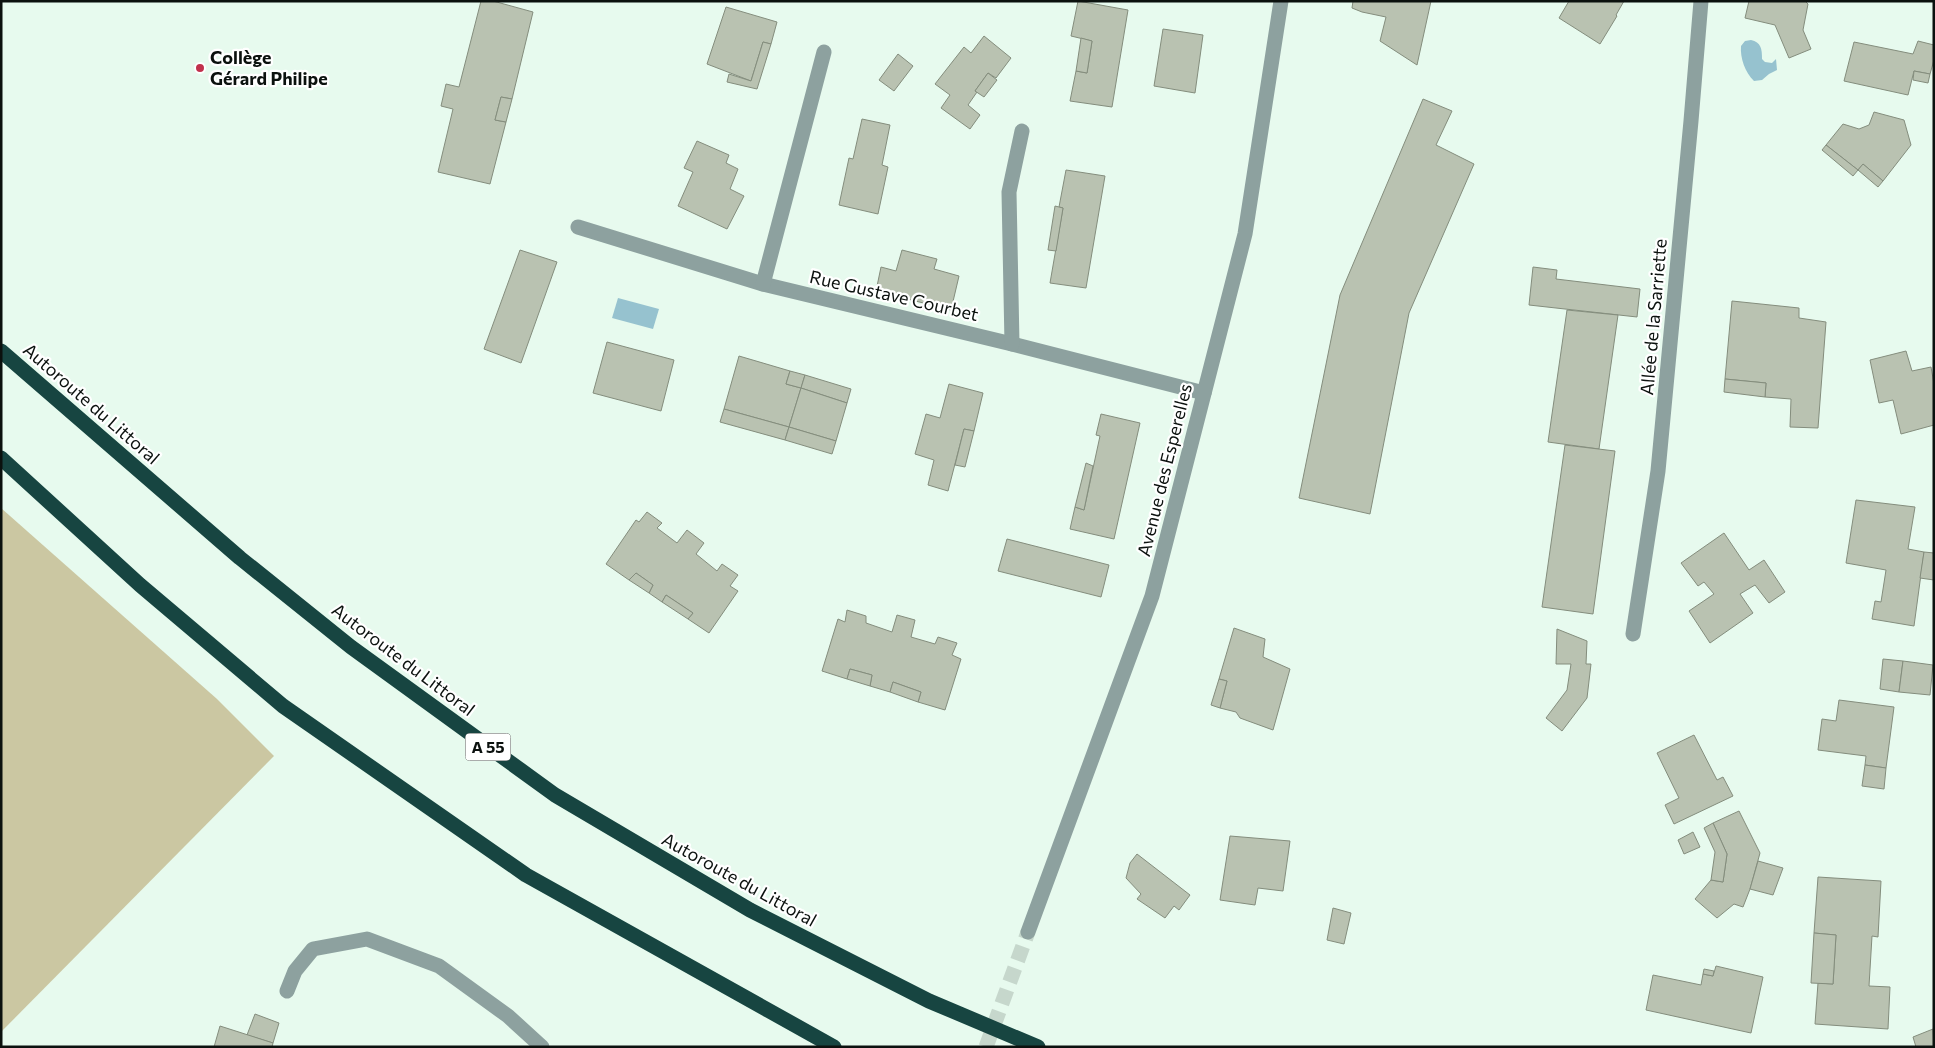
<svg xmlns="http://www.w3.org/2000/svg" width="1935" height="1048" viewBox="0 0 1935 1048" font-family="Commissioner,sans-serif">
<rect width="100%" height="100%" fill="#e7faee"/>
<!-- forest -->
<polygon fill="#cbc7a2" points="1,508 217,699 274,756 1,1032"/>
<!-- water -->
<g fill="#96c2cf">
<path d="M1751,40c10,2 11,9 11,19l3,3 7,1 4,-4 1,11 -8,4 -7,6 -8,1c-9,-9 -14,-23 -13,-35l4,-5z"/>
<polygon points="618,298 659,309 653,329 612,318"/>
</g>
<!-- building -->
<g fill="#b9c2b1" stroke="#848d7d">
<polygon points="481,1 493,1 533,12 512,99 501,97 495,120 506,122 490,184 438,172 453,109 441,106 446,84 459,87"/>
<polygon points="1078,1 1128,10 1112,107 1070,101 1076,71 1087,73 1092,41 1071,36"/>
<polygon points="1353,1 1431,1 1417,65 1380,41 1386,17 1362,12 1352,8"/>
<polygon points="1569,1 1624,1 1616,15 1617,16 1600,44 1559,18"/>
<polygon points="1749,1 1805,1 1808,4 1803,30 1811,49 1789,58 1775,25 1745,18"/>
<polygon points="726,7 777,22 771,44 763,42 751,81 707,64"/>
<polygon points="1163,29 1203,35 1195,93 1154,86"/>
<polygon points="984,36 1011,58 996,78 988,73 975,91 977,92 968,105 980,115 970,129 941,108 950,95 935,84 964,47 971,53"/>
<polygon points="1081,38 1092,41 1087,73 1076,71"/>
<polygon points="1918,41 1934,45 1934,60 1930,74 1914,71 1908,95 1844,81 1854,42 1913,54"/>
<polygon points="763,42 771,44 757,89 727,82 729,74 751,81"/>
<polygon points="898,54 913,66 894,91 879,80"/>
<polygon points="1914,71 1930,74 1928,83 1913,80"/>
<polygon points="988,73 997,80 984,97 975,91"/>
<polygon points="501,97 512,99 506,122 495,120"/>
<polygon points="1423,99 1452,111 1436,145 1474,164 1409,313 1370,514 1299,498 1340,295"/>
<polygon points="1874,112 1904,120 1911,145 1883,181 1863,164 1858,170 1826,145 1843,124 1859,129 1869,125"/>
<polygon points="862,119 890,125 882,165 888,167 878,214 839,205 849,158 853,159"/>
<polygon points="697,141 729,155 726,163 738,169 730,189 744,196 727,229 678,206 693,172 684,168"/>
<polygon points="1826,145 1858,170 1853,176 1822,150"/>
<polygon points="1863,164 1883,181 1878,187 1858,170"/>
<polygon points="1066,170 1105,176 1086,288 1050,283 1063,208 1059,207"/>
<polygon points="1055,206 1063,208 1056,251 1048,250"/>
<polygon points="520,250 557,262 521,363 484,349"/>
<polygon points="902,250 937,259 934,269 959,276 951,310 876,291 881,267 896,271"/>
<polygon points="1533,267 1557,270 1556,279 1640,289 1637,317 1529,305"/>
<polygon points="1732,301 1799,308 1799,318 1826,322 1818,428 1790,427 1791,399 1765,397 1766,383 1725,379"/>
<polygon points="1567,310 1618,315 1599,449 1548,442"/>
<polygon points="607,342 674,360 661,411 593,393"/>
<polygon points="1906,351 1912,371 1931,367 1934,384 1934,425 1901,434 1893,400 1879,403 1870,360"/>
<polygon points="739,356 790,371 786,384 801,388 789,427 724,409"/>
<polygon points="790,371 805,375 801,388 786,384"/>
<polygon points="805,375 851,389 847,403 801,388"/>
<polygon points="1725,379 1766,383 1765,397 1724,392"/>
<polygon points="949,384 983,393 974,431 964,429 948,491 928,485 934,460 915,454 926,414 940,418"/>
<polygon points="801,388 847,403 836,441 789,427"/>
<polygon points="724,409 789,427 785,440 720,422"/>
<polygon points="1101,414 1140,423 1114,539 1070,529 1075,507 1084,510 1100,436 1096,435"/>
<polygon points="789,427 836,441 832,454 785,440"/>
<polygon points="964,429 974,431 965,467 955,465"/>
<polygon points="1565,445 1615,451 1593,614 1542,607"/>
<polygon points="1086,463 1093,466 1084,510 1075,507"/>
<polygon points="1856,500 1915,507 1908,549 1924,552 1914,626 1872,619 1875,601 1881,602 1886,570 1846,563"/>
<polygon points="647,512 662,523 657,528 677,543 687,530 704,543 696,554 717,571 722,564 738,575 730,586 738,591 709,633 688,619 693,613 666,595 662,602 649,593 653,585 636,573 629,580 606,564 636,520 639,522"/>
<polygon points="1724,533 1749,570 1764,560 1785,592 1769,603 1755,585 1740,594 1753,613 1710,643 1689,611 1714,594 1704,582 1698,586 1681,563"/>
<polygon points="1007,539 1109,565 1101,597 998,571"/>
<polygon points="1924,552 1934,553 1934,580 1920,578"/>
<polygon points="636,573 653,585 649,593 629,580"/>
<polygon points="666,595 693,613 688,619 662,602"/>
<polygon points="847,610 866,616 866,623 892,632 897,615 915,620 911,637 935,644 938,637 957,643 952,655 961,659 945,710 918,702 921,692 893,682 890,692 870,686 872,675 850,669 847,679 822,671 838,619 845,622"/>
<polygon points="1234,628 1265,639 1263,657 1290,669 1273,730 1240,718 1236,712 1220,708 1227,681 1219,679"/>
<polygon points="1557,629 1587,641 1586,664 1591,664 1587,698 1562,731 1546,718 1567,690 1571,664 1556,664"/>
<polygon points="1883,659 1903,661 1899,692 1880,689"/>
<polygon points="1903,661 1933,665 1930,695 1899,692"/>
<polygon points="850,669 872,675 870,686 847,679"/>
<polygon points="1219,679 1227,681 1220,708 1211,705"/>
<polygon points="893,682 921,692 918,702 890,692"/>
<polygon points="1839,700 1894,707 1886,768 1865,765 1866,756 1818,750 1822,719 1836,721"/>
<polygon points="1694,735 1717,780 1723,777 1733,796 1674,824 1665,805 1679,798 1657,753"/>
<polygon points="1865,765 1886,768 1884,789 1862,786"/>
<polygon points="1739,811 1760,853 1750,889 1743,907 1734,904 1717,918 1695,899 1711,880 1723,882 1727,854 1713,823"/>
<polygon points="1713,823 1727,854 1723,882 1711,880 1715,852 1704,828"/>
<polygon points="1693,832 1700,847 1684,854 1678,840"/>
<polygon points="1230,836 1290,841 1283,891 1258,888 1255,905 1220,900"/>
<polygon points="1137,854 1190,895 1179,910 1174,906 1165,918 1137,899 1141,894 1126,878 1130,863"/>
<polygon points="1758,861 1783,868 1773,895 1750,889"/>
<polygon points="1818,877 1881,881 1878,937 1872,936 1869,986 1890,987 1888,1029 1815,1024 1818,983 1833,984 1836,935 1814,933"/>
<polygon points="1333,908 1351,913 1344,944 1327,940"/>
<polygon points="1814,933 1836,935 1833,984 1811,983"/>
<polygon points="1716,966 1763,977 1751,1033 1646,1010 1653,975 1701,985 1703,974 1713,976"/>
<polygon points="1704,969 1714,971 1713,976 1703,974"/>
<polygon points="255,1014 279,1023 273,1043 247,1035"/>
<polygon points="220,1026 273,1043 272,1047 214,1047"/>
<polygon points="1933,1029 1934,1047 1916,1047 1913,1037"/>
</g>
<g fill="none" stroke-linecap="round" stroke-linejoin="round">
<!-- minor-tunnel -->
<polyline stroke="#c6d7cc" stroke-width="15" stroke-dasharray="15 8" stroke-linecap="butt" points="986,1047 1028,932"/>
<!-- minor -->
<g stroke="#8da19f" stroke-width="15">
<polyline points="578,227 763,284 1012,344 1204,393"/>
<polyline points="763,284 824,52"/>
<polyline points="1012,344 1009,192 1022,131"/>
<polyline points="1633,634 1658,471 1691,121 1701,1"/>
<polyline points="1028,932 1152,596 1245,234 1281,1"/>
<polyline points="287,991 295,971 313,949 367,939 439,966 508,1016 542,1047"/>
</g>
<!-- highway -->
<g stroke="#174541" stroke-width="15">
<polyline points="1,351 240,558 351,647 555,795 750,910 929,1001 1038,1047"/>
<polyline points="1,458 140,585 283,706 526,875 834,1047"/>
</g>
</g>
<!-- markers -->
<circle fill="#c1314c" stroke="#fff" stroke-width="2" cx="200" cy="68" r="5"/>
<g text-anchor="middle" stroke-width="4.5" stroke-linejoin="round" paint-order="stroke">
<!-- shield labels -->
<rect fill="#fff" stroke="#545856" stroke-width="1" x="465.5" y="733.5" width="45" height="27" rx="4"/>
<g font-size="16" font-weight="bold" fill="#0b110e">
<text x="488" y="753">A 55</text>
</g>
<!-- poi labels -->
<g font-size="18" font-weight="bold" fill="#0b110e" stroke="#fff" text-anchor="start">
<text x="210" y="64">Collège<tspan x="210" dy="21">Gérard Philipe</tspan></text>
</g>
<!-- street labels -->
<g font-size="18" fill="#0b110e" stroke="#fff">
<text transform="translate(894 296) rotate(13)" y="6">Rue Gustave Courbet</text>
<text transform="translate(1654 317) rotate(-85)" y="6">Allée de la Sarriette</text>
<text transform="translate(91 404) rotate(41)" y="6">Autoroute du Littoral</text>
<text transform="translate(1165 470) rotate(-76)" y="6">Avenue des Esperelles</text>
<text transform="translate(403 660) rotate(37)" y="6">Autoroute du Littoral</text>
<text transform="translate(739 880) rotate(29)" y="6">Autoroute du Littoral</text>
</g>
</g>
<!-- border -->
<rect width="1935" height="1048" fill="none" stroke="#0b110e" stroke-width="5"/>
</svg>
